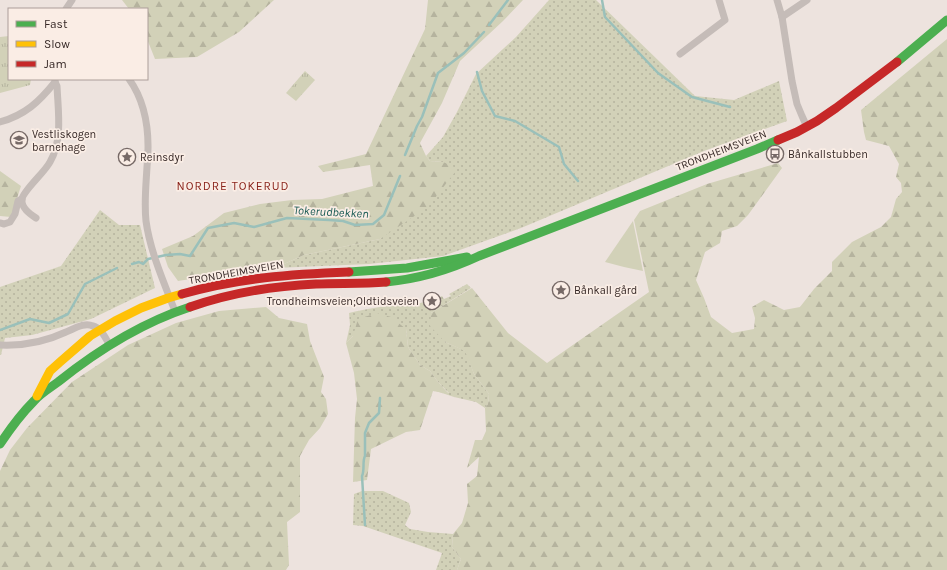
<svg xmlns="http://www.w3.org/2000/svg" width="947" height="570" viewBox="0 0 947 570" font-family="Karla,sans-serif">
<defs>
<pattern id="grass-dots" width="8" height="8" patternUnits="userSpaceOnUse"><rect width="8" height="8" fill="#d2d1b8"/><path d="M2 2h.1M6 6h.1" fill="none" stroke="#b5b39e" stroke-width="1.8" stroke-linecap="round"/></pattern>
<pattern id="forest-firs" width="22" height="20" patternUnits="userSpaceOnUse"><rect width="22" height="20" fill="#d2d1b8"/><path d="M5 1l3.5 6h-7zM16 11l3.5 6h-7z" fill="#b5b39e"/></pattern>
<pattern id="park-tufts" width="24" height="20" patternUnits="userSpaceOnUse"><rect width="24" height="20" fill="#d2d1b8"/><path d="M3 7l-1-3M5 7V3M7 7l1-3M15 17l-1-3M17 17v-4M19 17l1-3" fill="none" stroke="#b5b39e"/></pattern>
</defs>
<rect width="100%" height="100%" fill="#ede3de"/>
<!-- grass -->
<g fill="url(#grass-dots)">
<polygon points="549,0 596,0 695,96 734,100 779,81 787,121 704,151 521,228 443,256 369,264 275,268 304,255 380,239 443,162 430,161 426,156 443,137 457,112 476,74 516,37"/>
<polygon points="100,210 119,225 140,225 155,288 91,319 32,335 5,338 1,355 0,355 0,287 61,266"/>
<path d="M467,284l4,4 -40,25 14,29 21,9 8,23 15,20 -1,10 -3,4 -9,-6 -22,-5 -21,-7 16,3 -11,-11 -8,-11 -10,-6 -12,-18 -2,-18 -53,7 -7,7 4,-18 -1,-12c8,-2 17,-4 25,-5 23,-4 47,-1 68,-12l2,3 7,-3 -2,-2z"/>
<polygon points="362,491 383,491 409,503 411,512 405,525 410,529 428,532 453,534 452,547 461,559 457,570 436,570 442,553 363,526 353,525 354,494"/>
</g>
<!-- forest -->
<g fill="url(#forest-firs)">
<polygon points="122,0 274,0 239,32 197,57 155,59 147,39 147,9 129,9"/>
<polygon points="428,0 523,0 503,21 460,61 442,103 420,143 426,156 430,161 443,162 453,166 455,172 428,207 380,239 304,255 275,268 232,270 197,278 178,281 168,267 162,249 193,236 224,213 260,204 292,200 322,199 373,186 370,165 323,172 318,166 366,154 425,29"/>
<polygon points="947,39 947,570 457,570 461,559 452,547 453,534 462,523 468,503 467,484 477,476 479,457 467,468 475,440 482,440 486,431 485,408 488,404 489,394 474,374 465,351 445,342 430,326 431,313 472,288 508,333 547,363 649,292 634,220 640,211 707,184 778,163 782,168 748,215 737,226 722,231 720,243 705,252 696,280 704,298 711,317 732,333 754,329 755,318 752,307 764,300 784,310 800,307 814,289 832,271 832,262 852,242 881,227 891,217 896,199 902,192 901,183 896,177 899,164 889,146 866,140 864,132 861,110"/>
<polygon points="0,171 21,186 11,217 0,216"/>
<polygon points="266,307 279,318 307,324 310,341 324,377 321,392 326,399 328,414 320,428 309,440 300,456 300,512 287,522 289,565 286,570 0,570 0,471 10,450 27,428 72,382 128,345 176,323 219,311"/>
<polygon points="377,313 391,317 406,329 408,347 420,365 430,371 438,382 449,394 433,391 420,430 406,432 371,449 367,480 353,482 355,418 357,399 354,373 346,343 353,336 358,319"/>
</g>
<!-- park -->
<g fill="url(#park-tufts)">
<polygon points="9,36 9,79 31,79 30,85 0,93 0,37"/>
<polygon points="305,71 315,80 296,101 286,93"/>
</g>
<!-- garden -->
<polygon fill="#d2d1b8" points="633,221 643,271 624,267 605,262"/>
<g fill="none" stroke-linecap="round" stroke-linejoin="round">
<!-- stream -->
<g stroke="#9ac0ba" stroke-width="2.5">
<polyline points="602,0 605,17 658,73 692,97 730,107"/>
<polyline points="489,25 508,0"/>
<polyline points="477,72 482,91 495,116 515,121 559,147 564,164 578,181"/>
<polyline points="405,155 417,126 422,117 438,73 464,53 484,32"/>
<polyline points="132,264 139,262 143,264 148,259 166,255 180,254 190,256 208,228 234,223 254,227 287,218 329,220 343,221 355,225 373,224 384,215 400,176"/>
<polyline points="0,330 30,319 49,323 68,314 85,284 117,268"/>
<path d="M365,525l-3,-49c3,-7 0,-14 3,-20v-23l4,-10 10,-10 1,-15"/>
</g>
<!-- street -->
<g stroke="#c5bcb8" stroke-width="7">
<polyline points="777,0 782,17 792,81 797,104 802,116 807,127"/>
<polyline points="66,9 72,0"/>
<polyline points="782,17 807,0"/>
<polyline points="680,54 725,20 719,0"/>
<path d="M129,79c18,25 21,58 18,88 -1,18 -3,36 -1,54 4,30 18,62 29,90"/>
<path d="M0,122c25,-7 39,-20 55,-40"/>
<path d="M36,218c-6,-4 -15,-10 -14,-19 1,-8 23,-27 28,-37 13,-22 8,-52 7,-76l-2,-4v-3"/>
<polyline points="0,223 4,224 10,222 15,214 18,201 22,199"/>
<path d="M0,345c23,1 45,-3 66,-13 8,-3 18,-10 27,-6 8,2 12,11 16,18"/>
</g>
<!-- fast -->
<g stroke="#4caf50" stroke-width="9">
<polyline points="897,62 947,20"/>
<polyline points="349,272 407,268 467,257"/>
<path d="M386,282c33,-3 63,-12 93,-26l278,-107 21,-9"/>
<path d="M0,444c10,-15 21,-30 34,-43 7,-8 16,-13 24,-19 40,-32 83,-59 132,-75"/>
</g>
<!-- slow -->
<polyline stroke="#ffc107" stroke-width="9" points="37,396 50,371 60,362 90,336 115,321 141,308 168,298 182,294"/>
<!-- jam -->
<g stroke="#c62828" stroke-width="9">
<polyline points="778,140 797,132 817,121 836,108 897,62"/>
<path d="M182,294c55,-16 110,-20 167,-22"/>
<path d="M190,307c40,-14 83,-21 126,-23 23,-1 47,0 70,-2"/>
</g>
</g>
<!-- icons -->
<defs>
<symbol id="school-ring" viewBox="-11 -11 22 22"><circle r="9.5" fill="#faede5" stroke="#766966" stroke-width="1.5"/><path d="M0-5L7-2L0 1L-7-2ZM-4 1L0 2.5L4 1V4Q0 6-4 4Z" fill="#766966"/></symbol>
<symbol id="bus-ring" viewBox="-11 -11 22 22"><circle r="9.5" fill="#faede5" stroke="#766966" stroke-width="1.5"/><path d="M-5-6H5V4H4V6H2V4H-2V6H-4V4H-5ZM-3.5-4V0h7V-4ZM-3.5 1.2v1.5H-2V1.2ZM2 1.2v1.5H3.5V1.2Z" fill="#766966"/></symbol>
<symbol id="sight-ring" viewBox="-11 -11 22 22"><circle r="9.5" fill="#faede5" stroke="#766966" stroke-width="1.5"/><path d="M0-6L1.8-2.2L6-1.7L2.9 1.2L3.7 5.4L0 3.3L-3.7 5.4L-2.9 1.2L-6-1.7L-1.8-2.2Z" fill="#766966"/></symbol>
</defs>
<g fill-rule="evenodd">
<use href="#school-ring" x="9" y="130" width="20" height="20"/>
<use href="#bus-ring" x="765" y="144" width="20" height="20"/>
<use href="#sight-ring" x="117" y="147" width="20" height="20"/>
<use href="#sight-ring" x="551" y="280" width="20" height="20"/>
<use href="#sight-ring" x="422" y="291" width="20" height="20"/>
</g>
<g text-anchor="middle" stroke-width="3.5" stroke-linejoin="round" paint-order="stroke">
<!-- poi labels -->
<g font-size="11" fill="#362826" stroke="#faede5" text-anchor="start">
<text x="32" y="138">Vestliskogen<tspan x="32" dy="13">barnehage</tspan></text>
<text x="788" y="158">Bånkallstubben</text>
<text x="140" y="161">Reinsdyr</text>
<text x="574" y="294">Bånkall gård</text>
<text x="419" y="305" text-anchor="end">Trondheimsveien;Oldtidsveien</text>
</g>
<!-- street labels -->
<g font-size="11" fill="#362826" stroke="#faede5">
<text transform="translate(721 150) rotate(-21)" y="4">TRONDHEIMSVEIEN</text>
<text transform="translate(236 272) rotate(-10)" y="4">TRONDHEIMSVEIEN</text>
</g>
<!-- neighbourhood labels -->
<g font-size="12" letter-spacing="1" fill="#8a231a" stroke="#faede5">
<text x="233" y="190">NORDRE TOKERUD</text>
</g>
<!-- water labels -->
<g font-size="12" font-style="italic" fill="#195a54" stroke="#faede5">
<text transform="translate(331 212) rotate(3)" y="4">Tokerudbekken</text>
</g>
</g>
<!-- legend -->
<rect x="8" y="8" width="140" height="72" fill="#faede5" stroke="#ac9e99"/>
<rect x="16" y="21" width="20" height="6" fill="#4caf50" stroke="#ac9e99"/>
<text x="44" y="28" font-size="12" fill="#362826">Fast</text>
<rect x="16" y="41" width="20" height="6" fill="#ffc107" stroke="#ac9e99"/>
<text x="44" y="48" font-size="12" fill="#362826">Slow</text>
<rect x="16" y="61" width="20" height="6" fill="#c62828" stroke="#ac9e99"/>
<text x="44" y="68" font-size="12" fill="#362826">Jam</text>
</svg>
